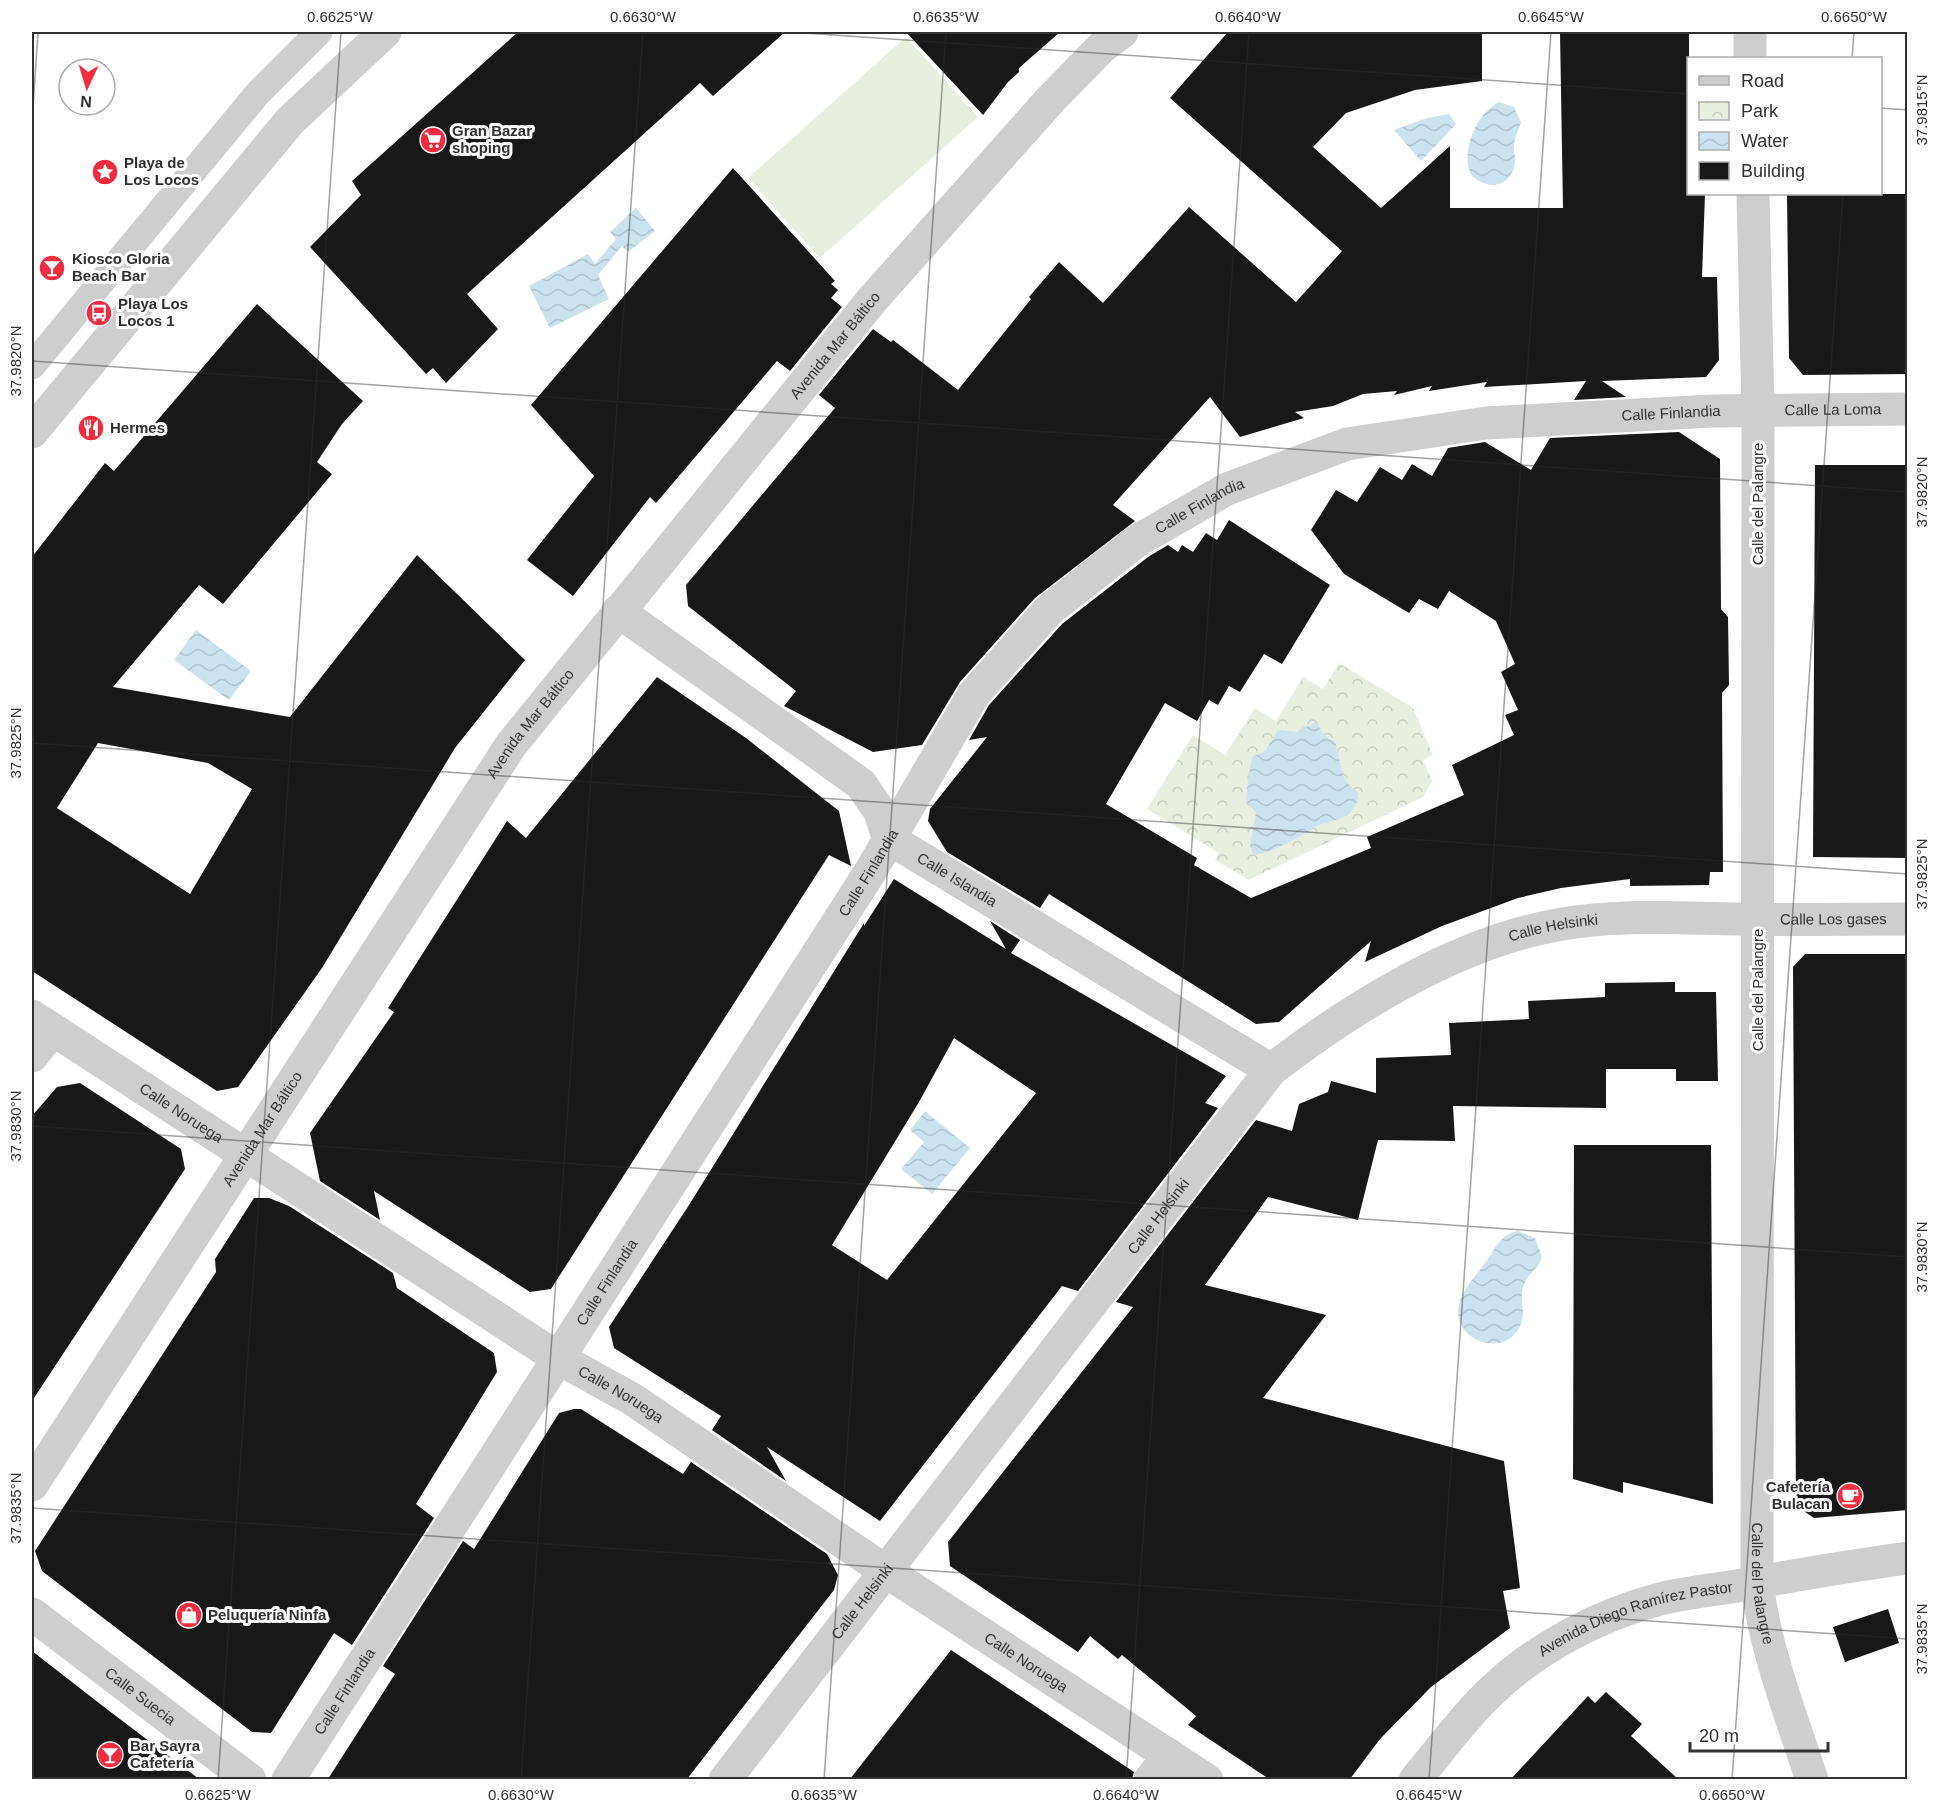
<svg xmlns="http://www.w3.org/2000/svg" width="1939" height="1811" viewBox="0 0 1939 1811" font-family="Arial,sans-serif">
<defs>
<pattern id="park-crowns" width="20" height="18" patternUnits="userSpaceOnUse" patternTransform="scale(1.5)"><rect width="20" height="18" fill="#e8efdf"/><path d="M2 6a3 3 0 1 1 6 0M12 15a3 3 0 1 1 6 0" fill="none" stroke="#c7cdc0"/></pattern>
<pattern id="water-waves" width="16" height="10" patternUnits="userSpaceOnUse" patternTransform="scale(1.5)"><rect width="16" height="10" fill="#cbe2ef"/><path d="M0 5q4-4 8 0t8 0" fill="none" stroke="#afc2cd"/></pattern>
</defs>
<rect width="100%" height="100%" fill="#fff"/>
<!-- green -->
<polygon fill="#e8efdf" points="906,37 978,117 820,258 748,178"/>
<!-- park -->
<polygon fill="url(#park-crowns)" points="1339,663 1413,708 1433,755 1423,760 1432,781 1423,797 1249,880 1215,860 1219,853 1147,809 1193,735 1225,755 1255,708 1276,721 1303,677 1323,689"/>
<!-- water -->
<g fill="url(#water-waves)">
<path d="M1499,102l15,5 7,15c-2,7 -6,15 -7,22 -1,7 2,13 1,19 -4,24 -27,28 -43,13 -13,-22 4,-63 27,-74z"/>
<polygon points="1449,114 1456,124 1421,161 1394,130 1427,118"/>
<polygon points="636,208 655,231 628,252 622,246 598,275 609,299 550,328 529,286 588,254 595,264 616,239 610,232"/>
<polygon points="196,630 251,671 229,700 174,660"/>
<path d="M1315,721l11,16 9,5c7,20 2,37 23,50 1,9 -4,19 -11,23 -8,5 -25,8 -30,11 -18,11 -42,26 -63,29l-4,-9 6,-34 -10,-10c1,-16 3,-29 6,-45l13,-6 13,-21 19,2 6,-5 8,-1z"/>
<polygon points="925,1111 970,1148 932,1194 901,1169 924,1142 910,1130"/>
<path d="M1518,1231l17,7 7,19c-3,12 -16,18 -19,30 -4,13 3,24 -2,37 -14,36 -70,18 -62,-19 3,-15 18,-31 27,-43 9,-14 15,-28 32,-31z"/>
</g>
<!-- building -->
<g fill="#181818" fill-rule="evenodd">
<polygon points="518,32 785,32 713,96 700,83 467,294 498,329 446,383 433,368 426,374 310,247 361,195 352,181"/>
<polygon points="906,32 1060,32 1019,68 1019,72 1008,82 983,115"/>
<polygon points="1228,32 1482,32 1482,81 1415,90 1346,113 1313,147 1381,208 1450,146 1450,208 1563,208 1560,32 1689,32 1689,194 1705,194 1702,277 1717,277 1719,360 1706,377 1602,381 1626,397 1574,400 1586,381 1484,387 1487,382 1429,391 1432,386 1394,395 1397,391 1363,394 1333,406 1295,412 1304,418 1240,437 1210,397 1113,505 1135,521 1035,598 960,682 922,745 873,752 786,707 784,706 796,691 688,606 686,585 835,408 819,395 873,329 891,342 893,340 958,390 1031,299 1029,297 1059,262 1103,303 1189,207 1296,302 1342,251 1170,98"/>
<polygon points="733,168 835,281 831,284 838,290 831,298 842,307 790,371 777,361 656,503 650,497 573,596 527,560 594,476 531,405"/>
<polygon points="1787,194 1908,194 1908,374 1803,375 1789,358"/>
<path d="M257,304l106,97 -21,23 -25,38 15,12 -109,130 -24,-19 -86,102 177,30 127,-162 108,105 -70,88 -133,220 -84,119 -21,4 -185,-120v-414l73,-94 9,8zM98,743l110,20 44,26 -62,105 -133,-86z"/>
<polygon points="1679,432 1720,459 1721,609 1728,617 1729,685 1722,693 1723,872 1710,872 1709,885 1630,886 1630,879 1561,888 1518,898 1442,926 1365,962 1371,941 1279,1022 1256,1024 1049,894 1040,908 947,852 928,821 930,809 987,737 969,740 989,705 1062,624 1148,557 1168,545 1178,552 1182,545 1193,552 1206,533 1217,540 1229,520 1330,585 1282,664 1264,654 1240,692 1229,686 1218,705 1209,700 1197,721 1165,703 1106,804 1197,858 1194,865 1251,898 1371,848 1367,837 1464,795 1452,765 1514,735 1505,715 1518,710 1501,672 1515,664 1496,621 1449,591 1438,609 1419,599 1409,613 1344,574 1311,530 1336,490 1357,502 1380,467 1402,480 1412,464 1432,476 1448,448 1485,442 1531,470 1550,438"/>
<polygon points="1815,465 1908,465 1908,858 1813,857"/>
<polygon points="657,677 746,738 839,811 851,866 829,855 551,1289 530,1292 374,1191 380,1220 320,1181 310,1133 394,1012 388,1008 507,821 526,838"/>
<path d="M894,879l112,70 -16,-28 30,19 -9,13 215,123 -21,27 13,5 -140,183 -16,-5 -182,235 -113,-74 19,34 -74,-51 9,-14 -107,-68 -5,-21 80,-122 175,-282v3zM954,1038l82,55 -149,187 -55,-35 87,-143z"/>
<polygon points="1805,954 1908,954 1908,1510 1814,1518 1796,1506 1793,967"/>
<polygon points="1675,982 1675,992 1716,992 1718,1081 1676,1081 1676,1069 1606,1069 1606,1108 1453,1106 1455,1141 1378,1140 1358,1220 1268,1197 1205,1285 1326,1315 1263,1398 1504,1461 1520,1588 1503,1591 1510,1628 1431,1687 1380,1739 1350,1779 1269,1779 1188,1725 1196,1716 1122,1655 1118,1659 1090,1636 1078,1652 950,1566 948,1542 1133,1307 1116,1302 1256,1120 1292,1131 1299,1104 1328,1092 1331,1081 1376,1093 1376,1058 1451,1055 1449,1023 1529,1019 1528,1001 1605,997 1605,983"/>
<polygon points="80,1083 181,1149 185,1169 32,1401 32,1116 57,1087"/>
<polygon points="1574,1145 1711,1145 1713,1504 1623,1482 1623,1493 1573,1479"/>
<polygon points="254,1198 269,1198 289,1206 393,1273 397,1288 494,1353 497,1372 416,1504 434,1518 352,1645 334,1633 271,1733 252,1732 42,1571 35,1551 216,1272 215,1259"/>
<polygon points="574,1409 581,1409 683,1474 691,1462 827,1554 838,1575 834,1590 687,1779 328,1779 395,1674 383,1666 463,1541 474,1549 559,1413"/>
<polygon points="1888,1609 1899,1643 1845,1662 1833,1627"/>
<polygon points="951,1650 1134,1772 1132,1779 850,1779"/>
<polygon points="32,1651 108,1710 199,1779 32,1779"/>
<polygon points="1606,1692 1642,1724 1631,1736 1678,1779 1511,1779 1588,1696 1595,1703"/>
</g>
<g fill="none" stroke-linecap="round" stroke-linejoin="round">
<!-- pedestrian -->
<polyline stroke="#cecece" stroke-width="27" points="32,366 258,93 319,32"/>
<!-- minor -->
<g stroke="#cecece" stroke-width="33">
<polyline points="1750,32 1750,58"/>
<path id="s1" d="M1753,194l5,216 -1,1173c8,67 34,132 55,197"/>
<path id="s2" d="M618,611l243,173 19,28 8,26 383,232"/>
<path id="s3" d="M32,1016l526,342 74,41 255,173 320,208"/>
<polyline points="32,1056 53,1030"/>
<path id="s4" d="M32,1485l479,-740 361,-445 179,-201 51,-52 20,-15"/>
<path id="s5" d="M32,1614l218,166"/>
<path id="s6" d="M288,1780l582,-908 104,-178 75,-84 88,-69 90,-52 120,-45 139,-21 227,-12 195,-2"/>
<path id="s7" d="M725,1780l546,-710c80,-62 185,-127 286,-145 58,-11 119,-7 177,-6 58,1 116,0 174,0"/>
<polyline points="1150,1780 1169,1755"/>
<path id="s8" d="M1415,1780c26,-31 51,-66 81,-93 44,-41 106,-73 164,-88 32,-8 66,-10 99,-17 49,-9 98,-17 149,-24"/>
</g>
<!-- tertiary -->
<polyline stroke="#cecece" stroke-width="33" points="32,432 290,121 385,32"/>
</g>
<!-- ticks -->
<path fill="none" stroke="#313131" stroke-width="1.5" stroke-opacity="0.45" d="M790,32l898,62M1852,58l2,-26M1880,108l28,2M32,122l6,-90M32,361l1876,131M32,743l1876,131M32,1126l1876,131M32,1508l1876,131M218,1780l123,-1748M521,1780l122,-1748M824,1780l122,-1748M1126,1780l123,-1748M1429,1780l122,-1748M1732,1780l111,-1586"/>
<!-- icons -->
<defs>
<symbol id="supermarket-disc" viewBox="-11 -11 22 22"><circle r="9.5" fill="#f02c3e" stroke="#fff"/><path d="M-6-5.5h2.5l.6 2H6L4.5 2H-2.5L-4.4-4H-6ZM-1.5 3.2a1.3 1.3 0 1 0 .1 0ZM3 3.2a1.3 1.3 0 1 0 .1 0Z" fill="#fff"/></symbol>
<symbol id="sight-disc" viewBox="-11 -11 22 22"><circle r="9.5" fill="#f02c3e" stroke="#fff"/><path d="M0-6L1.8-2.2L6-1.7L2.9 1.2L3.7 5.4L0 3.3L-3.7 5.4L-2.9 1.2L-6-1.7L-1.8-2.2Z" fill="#fff"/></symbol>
<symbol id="bar-disc" viewBox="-11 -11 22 22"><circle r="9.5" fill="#f02c3e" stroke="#fff"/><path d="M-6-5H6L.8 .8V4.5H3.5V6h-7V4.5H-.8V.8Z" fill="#fff"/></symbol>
<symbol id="bus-disc" viewBox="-11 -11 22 22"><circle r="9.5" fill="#f02c3e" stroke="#fff"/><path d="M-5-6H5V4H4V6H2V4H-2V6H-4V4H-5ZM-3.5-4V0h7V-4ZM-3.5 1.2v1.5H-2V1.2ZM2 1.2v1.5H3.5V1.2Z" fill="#fff"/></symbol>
<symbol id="restaurant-disc" viewBox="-11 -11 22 22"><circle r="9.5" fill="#f02c3e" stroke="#fff"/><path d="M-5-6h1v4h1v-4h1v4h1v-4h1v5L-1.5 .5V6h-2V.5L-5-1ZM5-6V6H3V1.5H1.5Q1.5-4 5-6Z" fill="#fff"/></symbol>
<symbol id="cafe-disc" viewBox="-11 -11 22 22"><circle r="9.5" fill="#f02c3e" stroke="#fff"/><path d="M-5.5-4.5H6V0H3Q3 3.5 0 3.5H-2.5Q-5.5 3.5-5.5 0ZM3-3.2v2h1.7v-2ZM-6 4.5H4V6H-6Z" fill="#fff"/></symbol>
<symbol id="shop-disc" viewBox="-11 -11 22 22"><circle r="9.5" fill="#f02c3e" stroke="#fff"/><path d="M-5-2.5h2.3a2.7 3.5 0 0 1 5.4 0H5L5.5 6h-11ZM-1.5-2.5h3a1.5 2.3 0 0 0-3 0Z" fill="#fff"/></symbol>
</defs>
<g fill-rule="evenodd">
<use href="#supermarket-disc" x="418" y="125" width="30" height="30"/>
<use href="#sight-disc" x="90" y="157" width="30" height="30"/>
<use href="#bar-disc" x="37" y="253" width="30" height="30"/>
<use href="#bus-disc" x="84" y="298" width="30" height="30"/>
<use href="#restaurant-disc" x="76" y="413" width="30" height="30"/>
<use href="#cafe-disc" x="1835" y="1481" width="30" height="30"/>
<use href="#shop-disc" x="174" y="1600" width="30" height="30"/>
<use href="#bar-disc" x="95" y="1740" width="30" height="30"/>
</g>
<g text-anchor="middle" stroke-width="6" stroke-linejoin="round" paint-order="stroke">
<!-- poi labels -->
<g font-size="15" font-weight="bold" fill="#313131" stroke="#fff" text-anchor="start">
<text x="452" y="136">Gran Bazar<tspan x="452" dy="17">shoping</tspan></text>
<text x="124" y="168">Playa de<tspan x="124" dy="17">Los Locos</tspan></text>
<text x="72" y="264">Kiosco Gloria<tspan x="72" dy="17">Beach Bar</tspan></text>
<text x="118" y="309">Playa Los<tspan x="118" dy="17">Locos 1</tspan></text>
<text x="110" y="433">Hermes</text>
<text x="1830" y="1492" text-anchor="end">Cafetería<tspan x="1830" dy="17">Bulacan</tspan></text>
<text x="208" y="1620">Peluquería Ninfa</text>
<text x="130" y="1751">Bar Sayra<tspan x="130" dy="17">Cafetería</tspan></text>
</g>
<!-- street labels -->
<g font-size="15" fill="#313131" stroke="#fff">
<text dy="5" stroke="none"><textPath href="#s4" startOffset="1396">Avenida Mar Báltico</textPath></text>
<text dy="5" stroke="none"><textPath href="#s6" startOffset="2229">Calle La Loma</textPath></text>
<text dy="5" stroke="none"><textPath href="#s6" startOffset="2067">Calle Finlandia</textPath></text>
<text transform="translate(1758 504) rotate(-90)" y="5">Calle del Palangre</text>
<text dy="5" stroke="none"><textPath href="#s6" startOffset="1581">Calle Finlandia</textPath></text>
<text dy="5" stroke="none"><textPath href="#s4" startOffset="910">Avenida Mar Báltico</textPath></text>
<text dy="5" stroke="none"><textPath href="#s6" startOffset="1077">Calle Finlandia</textPath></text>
<text dy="5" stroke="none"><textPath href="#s2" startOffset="440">Calle Islandia</textPath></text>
<text dy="5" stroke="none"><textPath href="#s7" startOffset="1496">Calle Los gases</textPath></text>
<text dy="5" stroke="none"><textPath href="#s7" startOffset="1215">Calle Helsinki</textPath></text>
<text transform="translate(1758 990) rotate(-90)" y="5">Calle del Palangre</text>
<text dy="5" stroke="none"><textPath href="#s3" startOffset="178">Calle Noruega</textPath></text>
<text dy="5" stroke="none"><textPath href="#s4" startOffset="424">Avenida Mar Báltico</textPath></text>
<text dy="5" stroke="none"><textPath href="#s7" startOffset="711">Calle Helsinki</textPath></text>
<text dy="5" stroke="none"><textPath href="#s6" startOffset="591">Calle Finlandia</textPath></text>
<text dy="5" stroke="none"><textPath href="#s3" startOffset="700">Calle Noruega</textPath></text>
<text dy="5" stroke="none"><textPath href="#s1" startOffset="1390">Calle del Palangre</textPath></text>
<text dy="5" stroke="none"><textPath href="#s7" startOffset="225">Calle Helsinki</textPath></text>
<text dy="5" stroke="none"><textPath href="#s8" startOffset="282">Avenida Diego Ramírez Pastor</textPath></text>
<text dy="5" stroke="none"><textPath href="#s3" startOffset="1186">Calle Noruega</textPath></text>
<text dy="5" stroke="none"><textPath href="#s6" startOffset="105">Calle Finlandia</textPath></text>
<text dy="5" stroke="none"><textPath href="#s5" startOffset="136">Calle Suecia</textPath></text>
</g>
</g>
<!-- border -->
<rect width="1939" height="1811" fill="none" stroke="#ffffff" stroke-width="66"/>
<!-- legend -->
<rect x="1687" y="57" width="195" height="138" fill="#ffffff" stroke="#adadad" stroke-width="1.5"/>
<rect x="1699" y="76" width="30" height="9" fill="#cecece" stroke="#adadad" stroke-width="1.5"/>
<text x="1741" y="87" font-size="18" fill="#313131">Road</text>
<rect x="1699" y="102" width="30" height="18" fill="url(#park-crowns)" stroke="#adadad" stroke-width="1.5"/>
<text x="1741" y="117" font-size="18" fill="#313131">Park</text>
<rect x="1699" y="132" width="30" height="18" fill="url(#water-waves)" stroke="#adadad" stroke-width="1.5"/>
<text x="1741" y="147" font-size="18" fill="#313131">Water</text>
<rect x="1699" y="162" width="30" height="18" fill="#181818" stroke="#adadad" stroke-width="1.5"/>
<text x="1741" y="177" font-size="18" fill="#313131">Building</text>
<!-- north arrow -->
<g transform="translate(87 87) rotate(184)"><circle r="28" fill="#ffffff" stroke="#adadad" stroke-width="1.5"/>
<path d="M0-4.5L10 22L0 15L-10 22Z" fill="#f02c3e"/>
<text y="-9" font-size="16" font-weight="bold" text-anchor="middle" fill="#313131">N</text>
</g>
<!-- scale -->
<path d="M1690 1742v9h138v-9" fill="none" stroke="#313131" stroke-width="3"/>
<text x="1699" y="1742" font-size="18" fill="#313131" stroke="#ffffff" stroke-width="4.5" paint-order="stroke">20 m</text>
<rect x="33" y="33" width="1873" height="1745" fill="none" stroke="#313131" stroke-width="2"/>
<g font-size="15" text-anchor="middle" fill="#313131">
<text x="340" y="22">0.6625°W</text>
<text x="643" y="22">0.6630°W</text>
<text x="946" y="22">0.6635°W</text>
<text x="1248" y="22">0.6640°W</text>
<text x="1551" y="22">0.6645°W</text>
<text x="1854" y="22">0.6650°W</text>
<text transform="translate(1922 110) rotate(-90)" y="5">37.9815°N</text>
<text transform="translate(16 361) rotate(-90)" y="5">37.9820°N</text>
<text transform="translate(1922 492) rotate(-90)" y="5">37.9820°N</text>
<text transform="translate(16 743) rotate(-90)" y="5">37.9825°N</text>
<text transform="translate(1922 874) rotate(-90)" y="5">37.9825°N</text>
<text transform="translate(16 1126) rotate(-90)" y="5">37.9830°N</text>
<text transform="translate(1922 1257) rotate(-90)" y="5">37.9830°N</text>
<text transform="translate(16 1508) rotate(-90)" y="5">37.9835°N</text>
<text transform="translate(1922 1639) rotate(-90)" y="5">37.9835°N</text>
<text x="218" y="1800">0.6625°W</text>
<text x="521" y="1800">0.6630°W</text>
<text x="824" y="1800">0.6635°W</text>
<text x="1126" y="1800">0.6640°W</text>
<text x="1429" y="1800">0.6645°W</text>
<text x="1732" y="1800">0.6650°W</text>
</g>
</svg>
